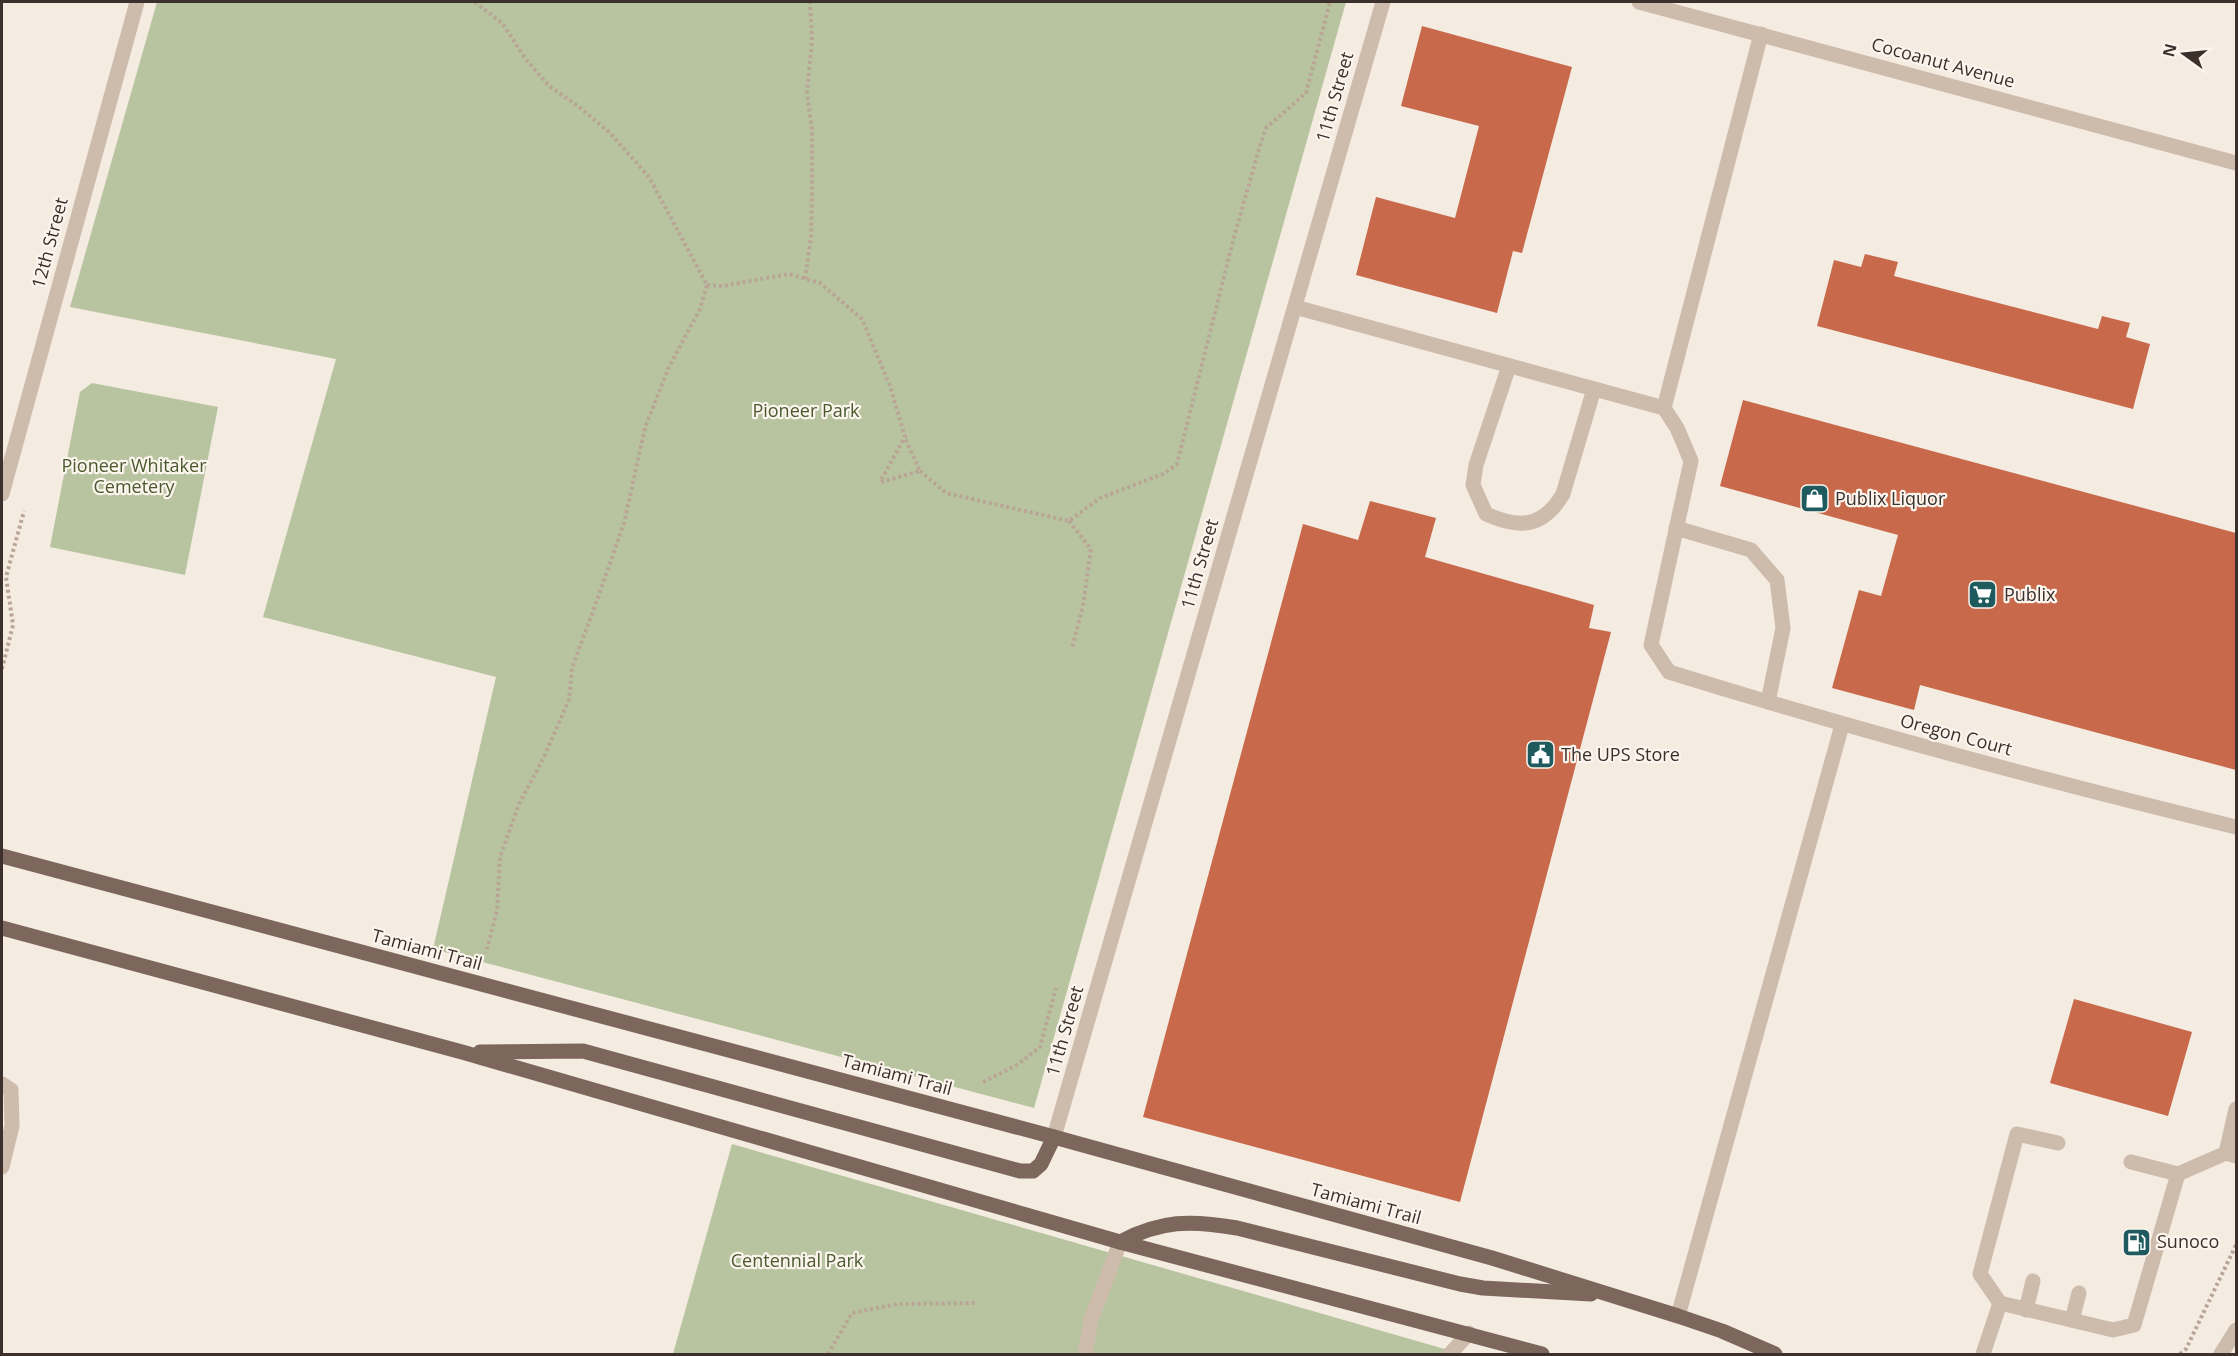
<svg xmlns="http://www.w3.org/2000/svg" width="2238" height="1356" viewBox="0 0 2238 1356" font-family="'Open Sans',sans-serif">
<rect width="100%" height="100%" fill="#f4ebe1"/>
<!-- green -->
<g fill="#b8c4a0">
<polygon points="157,2 1346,2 1034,1108 433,949 496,677 263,617 336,359 70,307"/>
<polygon points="92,383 218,407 185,575 50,547 80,392"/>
<polygon points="732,1144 1462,1354 673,1354"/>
</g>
<!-- building -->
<g fill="#c8694b">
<polygon points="1422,26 1572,67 1522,253 1513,251 1497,313 1356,275 1376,197 1455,218 1479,126 1401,106"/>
<polygon points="1865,254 1898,262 1894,276 2098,329 2102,316 2130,323 2126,337 2150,344 2133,409 1817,326 1834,260 1861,267"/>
<polygon points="1743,400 2236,533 2236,770 1920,685 1914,710 1832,688 1859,590 1881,596 1898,535 1720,486"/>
<polygon points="1370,501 1436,518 1425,557 1594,605 1589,628 1611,632 1460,1202 1143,1117 1303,524 1358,540"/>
<polygon points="2074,999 2192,1032 2168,1116 2050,1083"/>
</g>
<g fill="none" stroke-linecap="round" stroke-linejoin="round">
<!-- path -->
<g stroke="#b9a596" stroke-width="4" stroke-dasharray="3 3" stroke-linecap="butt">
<polyline points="475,2 503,24 525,58 549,86 578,106 610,133 649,177 707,285 700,309 668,369 645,428 624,523 600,592 572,668 569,700 543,759 519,804 500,857 497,911 486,953"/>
<polyline points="805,279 811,237 812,192 812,130 807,92 812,40 810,2"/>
<polyline points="707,285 722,286 789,274 820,283 862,319 890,386 905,437 880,482"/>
<polyline points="920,471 946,493 1069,521 1100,498 1163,474 1177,464 1234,237 1259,149 1266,128 1306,93 1330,2"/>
<polyline points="881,482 920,471 905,438"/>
<polyline points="1069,521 1091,549 1083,606 1072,648"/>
<polyline points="2,669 13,625 6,577 24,511"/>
<polyline points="983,1082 1017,1065 1040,1047 1056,988"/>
<polyline points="828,1354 852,1313 898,1304 977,1303"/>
<polyline points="2180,1354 2186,1349 2236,1245"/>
</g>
<!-- service -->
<g stroke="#cdbbac" stroke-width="15">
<polyline points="1295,307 1664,408 1677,428 1691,461 1651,645 1669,672"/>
<path d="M1509,366l-33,99 -3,20 13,29c33,15 57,14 77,-20l31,-105"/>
<polyline points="1664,408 1761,34"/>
<polyline points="1676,528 1751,550 1777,580 1783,628 1768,702"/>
<polyline points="2,1084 11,1090 12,1126 2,1167"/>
<polyline points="2236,1109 2226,1153 2236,1156"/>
<polyline points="2131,1162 2178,1174 2226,1153"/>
<polyline points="2000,1303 1980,1274 2017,1134 2058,1143"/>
<polyline points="2026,1310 2033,1281"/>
<polyline points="1678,1316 1842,725"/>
<polyline points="2072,1320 2079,1293"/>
<polyline points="1085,1354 1091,1320 1120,1242"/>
<polyline points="1450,1354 1469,1333"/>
<polyline points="1983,1354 2000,1303 2113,1330 2134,1325 2178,1174"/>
</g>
<!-- minor -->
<g stroke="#cdbbac" stroke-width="15">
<polyline points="2,494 137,2"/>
<path d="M1669,672c187,58 377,109 567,155"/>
<polyline points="1054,1137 1383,2"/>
</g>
<!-- tertiary -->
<g stroke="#cdbbac" stroke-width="15">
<polyline points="1639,2 2236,163"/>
<polyline points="2221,1354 2236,1330"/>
</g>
<!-- primary -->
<g stroke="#7d675c" stroke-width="15">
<polyline points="2,856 1054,1137 1492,1258 1678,1316 1722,1331 1775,1354"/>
<polyline points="2,928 462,1052 1120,1242 1542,1354"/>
<polyline points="480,1052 583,1051 1020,1171 1033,1171 1041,1164 1054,1137"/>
<path d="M1120,1242c41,-22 71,-22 117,-14l223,56 23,4 108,6"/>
</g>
</g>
<!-- icons -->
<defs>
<symbol id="shop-square" viewBox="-11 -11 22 22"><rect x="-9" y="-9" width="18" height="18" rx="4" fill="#1f5a5e" stroke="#fbf5ee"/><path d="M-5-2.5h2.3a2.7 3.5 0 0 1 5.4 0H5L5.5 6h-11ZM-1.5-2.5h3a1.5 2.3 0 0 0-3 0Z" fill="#fff"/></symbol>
<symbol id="supermarket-square" viewBox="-11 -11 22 22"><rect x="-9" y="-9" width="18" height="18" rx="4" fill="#1f5a5e" stroke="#fbf5ee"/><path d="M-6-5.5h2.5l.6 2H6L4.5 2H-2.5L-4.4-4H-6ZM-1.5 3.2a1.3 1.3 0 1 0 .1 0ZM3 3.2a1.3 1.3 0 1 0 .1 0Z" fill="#fff"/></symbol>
<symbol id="civic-square" viewBox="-11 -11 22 22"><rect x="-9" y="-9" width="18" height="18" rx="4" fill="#1f5a5e" stroke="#fbf5ee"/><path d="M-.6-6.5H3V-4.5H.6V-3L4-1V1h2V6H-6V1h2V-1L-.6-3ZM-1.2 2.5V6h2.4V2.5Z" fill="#fff"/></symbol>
<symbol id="fuel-square" viewBox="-11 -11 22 22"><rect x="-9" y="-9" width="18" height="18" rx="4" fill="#1f5a5e" stroke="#fbf5ee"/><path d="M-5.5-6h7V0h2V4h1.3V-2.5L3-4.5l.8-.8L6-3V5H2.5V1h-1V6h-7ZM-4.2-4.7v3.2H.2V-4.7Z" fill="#fff"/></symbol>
</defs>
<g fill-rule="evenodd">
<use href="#shop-square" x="1798" y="482" width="33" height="33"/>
<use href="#supermarket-square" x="1966" y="578" width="33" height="33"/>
<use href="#civic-square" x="1524" y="738" width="33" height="33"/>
<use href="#fuel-square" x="2120" y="1226" width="33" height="33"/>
</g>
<g text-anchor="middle" stroke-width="4.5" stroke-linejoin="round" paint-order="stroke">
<!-- street labels -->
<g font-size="18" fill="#3b302b" stroke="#fbf5ee">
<text transform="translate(1943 63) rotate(15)" y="6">Cocoanut Avenue</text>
<text transform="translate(1335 97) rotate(-74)" y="6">11th Street</text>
<text transform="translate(50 243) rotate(-75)" y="6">12th Street</text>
<text transform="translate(1200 564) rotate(-74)" y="6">11th Street</text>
<text transform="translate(1956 735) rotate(15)" y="6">Oregon Court</text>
<text transform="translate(427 950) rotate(15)" y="6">Tamiami Trail</text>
<text transform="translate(1065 1031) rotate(-74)" y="6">11th Street</text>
<text transform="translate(897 1075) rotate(15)" y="6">Tamiami Trail</text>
<text transform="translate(1366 1204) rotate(15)" y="6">Tamiami Trail</text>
</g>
<!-- park labels -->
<g font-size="18" fill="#4a5a2e" stroke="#fbf5ee">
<text x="806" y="417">Pioneer Park</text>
<text x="134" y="472">Pioneer Whitaker<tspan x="134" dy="21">Cemetery</tspan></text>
<text x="797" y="1267">Centennial Park</text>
</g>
<!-- poi labels -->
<g font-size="18" fill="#3b302b" stroke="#fbf5ee" text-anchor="start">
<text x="1835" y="505">Publix Liquor</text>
<text x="2004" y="601">Publix</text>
<text x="1561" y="761">The UPS Store</text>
<text x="2157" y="1248">Sunoco</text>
</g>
</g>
<!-- border -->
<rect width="2238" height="1356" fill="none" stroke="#3b302b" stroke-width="6"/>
<!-- north arrow -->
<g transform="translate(2184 54) rotate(285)" stroke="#fbf5ee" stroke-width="4.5" paint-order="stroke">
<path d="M0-4.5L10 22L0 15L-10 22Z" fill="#3b302b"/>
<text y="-9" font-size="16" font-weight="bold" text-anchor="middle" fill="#3b302b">N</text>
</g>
</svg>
